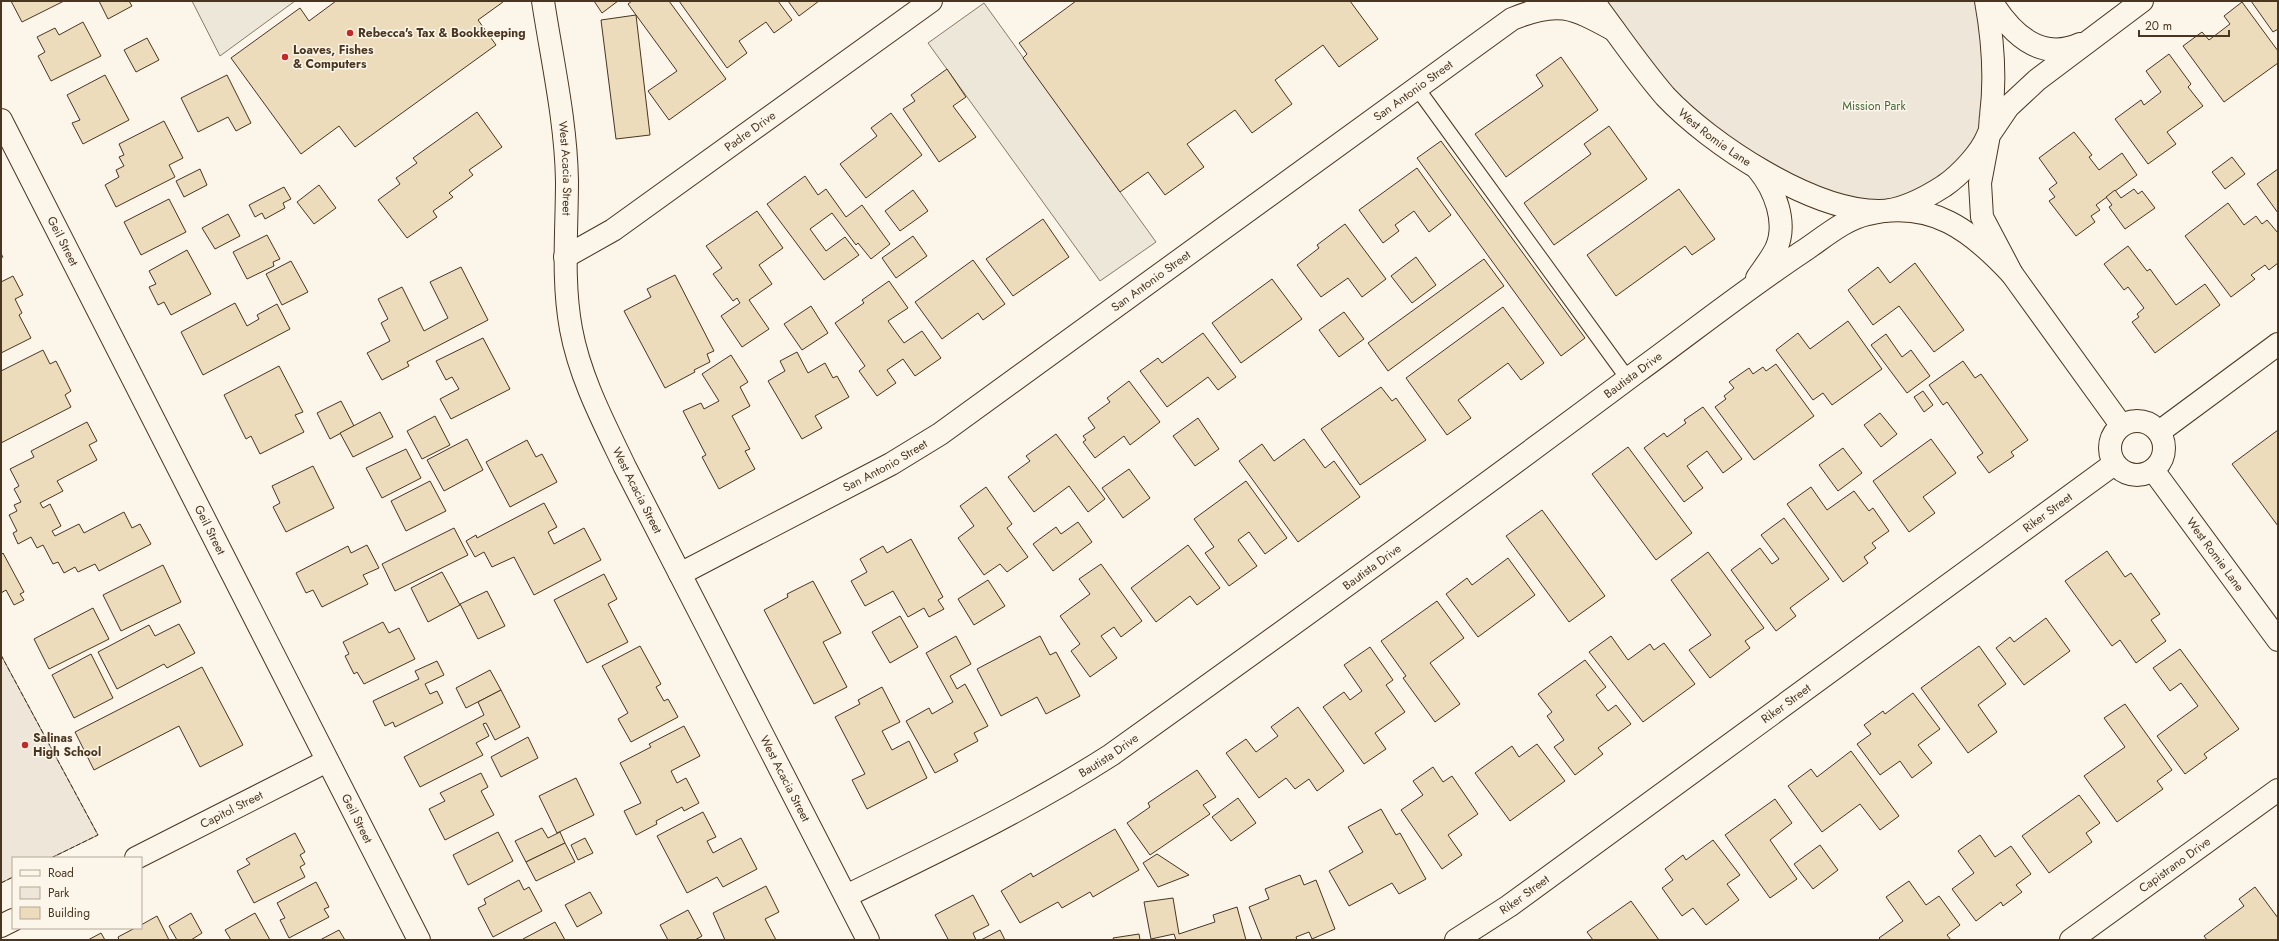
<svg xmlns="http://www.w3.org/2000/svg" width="2279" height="941" viewBox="0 0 2279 941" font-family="Jost,sans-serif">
<rect width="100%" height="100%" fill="#fbf6e9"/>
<!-- green -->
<g fill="#ede6d9" stroke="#887966">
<polygon points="1593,1 1986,1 1989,135 1950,182 1864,210 1722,145"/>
<polygon points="1,655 98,835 51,858 13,858 13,877 1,883"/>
</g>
<!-- parking -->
<g fill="#ede7d9" stroke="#887966">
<polygon points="192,1 295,1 220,56"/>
<polygon points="984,3 1156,242 1100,281 928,43"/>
</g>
<!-- building -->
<g fill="#ecdcbc" stroke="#4a3520">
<polygon points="11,1 64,1 22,22"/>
<polygon points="99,1 129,1 132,6 108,19"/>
<polygon points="336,1 503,1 503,2 478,20 496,45 355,147 339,126 301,154 231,58 300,8 309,21"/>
<polygon points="594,1 618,1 602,13"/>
<polygon points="632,1 669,1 726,79 669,120 648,91 677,71 628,4"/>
<polygon points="679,1 778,1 792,20 774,33 766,22 739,41 747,53 727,68"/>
<polygon points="788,1 819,1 799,16"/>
<polygon points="1076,1 1350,1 1378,39 1339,67 1323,45 1275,80 1292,104 1252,133 1235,110 1187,144 1204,167 1165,195 1148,172 1120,192 1023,58 1027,54 1019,43"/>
<polygon points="2251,1 2278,1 2278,29 2273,32"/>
<polygon points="2242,2 2278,51 2278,63 2224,102 2183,46 2202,32 2209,40 2230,24 2224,16"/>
<polygon points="636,15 650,135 616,139 601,20"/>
<polygon points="83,22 101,56 51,81 38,56 45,52 37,37 55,28 59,35"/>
<polygon points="147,38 159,60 136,72 124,50"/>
<polygon points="2169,54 2191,84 2188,87 2203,106 2167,132 2176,144 2148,164 2115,119 2141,100 2144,105 2161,92 2146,71"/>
<polygon points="1561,57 1598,110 1506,177 1475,134 1543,86 1536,75"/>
<polygon points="947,69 966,97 953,106 976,137 939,162 903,109 915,101 911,95"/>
<polygon points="105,75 129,120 83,144 72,123 80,120 67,95"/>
<polygon points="227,75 251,123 236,131 228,117 198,132 181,98"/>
<polygon points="477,112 502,147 469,170 473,175 449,193 453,197 433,211 437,217 407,238 378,200 400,184 396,178 417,163 413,158"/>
<polygon points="891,113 922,155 866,198 840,164 877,136 871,128"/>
<polygon points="164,121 183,158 169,165 175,177 116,207 105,185 119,177 116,170 124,166 119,157 124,155 119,144"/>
<polygon points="1609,126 1647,179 1554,245 1524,203 1591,154 1584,144"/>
<polygon points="2074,132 2092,155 2089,157 2099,170 2122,153 2137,175 2096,205 2100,210 2091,216 2095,222 2076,236 2049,201 2055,197 2049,189 2057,183 2039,158"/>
<polygon points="1441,141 1585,338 1561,356 1417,158"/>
<polygon points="2232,157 2245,174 2225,189 2212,172"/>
<polygon points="1417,168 1451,215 1429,232 1414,211 1395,225 1399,231 1383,243 1359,210"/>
<polygon points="200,169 207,185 184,197 176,181"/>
<polygon points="2278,169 2278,213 2257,184"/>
<polygon points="805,176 818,195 826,189 846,217 862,205 890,244 871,259 858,243 856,245 832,213 810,229 826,251 845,237 859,255 824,280 767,204"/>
<polygon points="319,185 336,208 314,224 297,202"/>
<polygon points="284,187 291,199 283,203 285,208 265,219 262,213 255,217 249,205"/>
<polygon points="1679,189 1715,239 1692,255 1685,246 1616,296 1587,255"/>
<polygon points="2134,189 2138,194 2142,191 2155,208 2125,229 2109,207 2112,205 2106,197 2115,190 2121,198"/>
<polygon points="913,190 928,211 900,231 885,211"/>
<polygon points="169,199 186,232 141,255 124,222"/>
<polygon points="2228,203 2244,225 2256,216 2262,224 2267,220 2278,233 2278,263 2269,270 2265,265 2251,275 2255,279 2231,297 2185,236"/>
<polygon points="757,211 783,248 759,265 772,284 749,300 769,329 742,347 721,316 740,303 737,298 733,301 713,274 722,268 706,246"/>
<polygon points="228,214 240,236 215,249 202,228"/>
<polygon points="1043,219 1069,257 1013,296 986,259"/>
<polygon points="1345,224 1386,279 1362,297 1348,278 1321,297 1297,265 1319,248 1317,245"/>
<polygon points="267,235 280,259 273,262 274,266 247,279 233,252"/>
<polygon points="913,236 927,256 896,278 882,258"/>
<polygon points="2128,246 2147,271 2150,269 2176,305 2205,284 2220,305 2155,353 2132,322 2139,317 2137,314 2144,308 2128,287 2124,290 2104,264"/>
<polygon points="187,250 211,294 171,315 164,302 158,305 149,287 156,284 149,271"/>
<polygon points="1416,257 1436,285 1412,303 1391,276"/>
<polygon points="1484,259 1504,286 1388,371 1368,343"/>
<polygon points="973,260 1005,304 983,320 978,313 942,339 915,302"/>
<polygon points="291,261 308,292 282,305 266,274"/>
<polygon points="1915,263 1964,330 1934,352 1899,306 1873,325 1848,290 1878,267 1890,283"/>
<polygon points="461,267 488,320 407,362 409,366 382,380 367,353 390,341 381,323 388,319 378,299 402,287 424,331 448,318 430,282"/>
<polygon points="675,275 714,351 707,354 710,362 694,370 695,372 665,388 624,311 651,297 647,289"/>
<polygon points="13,276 23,295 15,299 22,313 19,315 31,338 1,353 1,282"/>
<polygon points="1272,279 1302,319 1241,363 1212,323"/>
<polygon points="889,281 908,308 888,321 904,343 922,331 941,358 915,376 903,359 887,370 896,383 877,396 859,371 865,366 835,323 864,303 862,300"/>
<polygon points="235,303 247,326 259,319 257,315 277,304 290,329 203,375 181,332"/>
<polygon points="811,306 828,333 802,350 784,324"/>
<polygon points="1503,307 1544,363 1521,380 1508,363 1458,400 1471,418 1447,435 1406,378"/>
<polygon points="1344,312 1364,339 1339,357 1319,330"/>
<polygon points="1848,321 1882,369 1832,405 1823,393 1813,400 1776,350 1798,333 1810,349"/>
<polygon points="1203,333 1236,377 1218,390 1208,377 1167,407 1140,371 1158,358 1162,363"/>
<polygon points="1886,334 1902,357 1911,350 1930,376 1907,393 1871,345"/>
<polygon points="483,338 510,389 451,419 440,399 459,389 452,377 446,380 436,361"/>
<polygon points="43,350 50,364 56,361 71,391 65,395 71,407 1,443 1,371"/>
<polygon points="797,352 808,373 825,363 833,378 837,376 849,397 815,416 822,428 802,439 768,381 785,371 780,361"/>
<polygon points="731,355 748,382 740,387 750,406 732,416 750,449 745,451 755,469 719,489 702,457 706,455 683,411 701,403 704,409 719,401 702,374"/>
<polygon points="1963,361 1975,378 1981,374 2028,440 2011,452 2014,456 1989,473 1977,457 1983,453 1947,402 1943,405 1929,385"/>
<polygon points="1776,364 1814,416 1754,460 1715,407 1726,399 1724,396 1734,388 1729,382 1749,368 1753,374 1763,367 1766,371"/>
<polygon points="279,366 303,412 295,415 304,432 260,454 251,436 246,439 224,395"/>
<polygon points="1129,381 1160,422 1130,445 1124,436 1095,458 1083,442 1086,440 1083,436 1095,428 1088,418 1110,402 1107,398"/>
<polygon points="1381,387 1392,401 1396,398 1426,440 1360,485 1321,429"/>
<polygon points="1923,391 1933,405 1924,412 1914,397"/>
<polygon points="341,401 354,426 330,439 317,413"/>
<polygon points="1703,407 1742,459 1723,473 1707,451 1687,466 1703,488 1684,502 1644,448 1664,433 1667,437 1686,423 1684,420"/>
<polygon points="380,412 393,437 353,457 340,433"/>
<polygon points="1880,413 1897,434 1881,447 1864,425"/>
<polygon points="435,416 450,445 422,459 407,431"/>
<polygon points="1198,418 1219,449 1195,466 1173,436"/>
<polygon points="87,422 97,441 89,445 97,460 57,481 63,491 40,503 43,508 50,504 61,526 52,531 55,536 79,524 84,533 124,512 132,528 140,524 151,544 99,571 95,564 78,572 75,567 64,573 58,562 53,564 43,545 37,548 31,537 18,544 13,533 17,531 9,515 17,511 14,505 21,502 14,489 19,486 10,469 34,457 31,451"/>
<polygon points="2278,430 2278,526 2232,464"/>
<polygon points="1056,434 1105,499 1088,512 1069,486 1034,512 1008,477 1030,461 1026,456"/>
<polygon points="467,439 483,470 444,491 427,460"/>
<polygon points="1304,439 1325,468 1334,461 1360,497 1298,542 1239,461 1262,444 1274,461"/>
<polygon points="1931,439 1956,473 1923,497 1935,513 1909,532 1873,481"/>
<polygon points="527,440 536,457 542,454 557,482 510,507 486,462"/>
<polygon points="1628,447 1692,533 1656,560 1592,474"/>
<polygon points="1843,448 1862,473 1838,491 1819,465"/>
<polygon points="406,449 421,478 382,498 366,468"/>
<polygon points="313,466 334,508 286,532 273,507 280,503 272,486"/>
<polygon points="1129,469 1150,498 1123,518 1102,488"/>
<polygon points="430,481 446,511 406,531 391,501"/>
<polygon points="1246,481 1287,538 1265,554 1249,532 1238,540 1257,566 1229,586 1205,553 1214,547 1194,519"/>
<polygon points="986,487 1012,524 1007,528 1028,557 1007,572 1000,564 984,575 958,538 974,526 960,506"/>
<polygon points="1811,487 1827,510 1854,491 1869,511 1873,508 1889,531 1872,543 1876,548 1864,557 1868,563 1843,582 1787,504"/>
<polygon points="544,503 557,527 548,532 554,544 584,528 601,560 534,595 514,557 492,567 484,552 475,557 466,541 476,535 477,538"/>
<polygon points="1542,510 1605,596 1569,622 1506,536"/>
<polygon points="1784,518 1829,579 1790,608 1796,616 1776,631 1731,570 1760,548 1772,564 1779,559 1761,535"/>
<polygon points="1078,522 1092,542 1053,571 1033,544 1056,527 1061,534"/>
<polygon points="454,528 468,555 395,591 382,564"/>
<polygon points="911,539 943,597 938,600 944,609 929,617 924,608 908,617 893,591 865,606 851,581 867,572 860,559 883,546 887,553"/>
<polygon points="367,545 379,568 363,575 368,584 322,607 313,590 306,593 296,573 348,546 351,553"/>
<polygon points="1188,545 1220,588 1197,605 1190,596 1156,622 1131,588"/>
<polygon points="2107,551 2125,577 2131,573 2160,614 2151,620 2166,641 2136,663 2120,640 2112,646 2065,581"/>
<polygon points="1708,552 1764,628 1745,641 1750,648 1710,678 1689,650 1711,635 1671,580"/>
<polygon points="3,553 24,592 20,594 24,600 14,605 6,590 1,593 1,555"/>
<polygon points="1508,558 1535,595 1478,637 1446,594 1467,578 1472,585"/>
<polygon points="1101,564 1142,621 1121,637 1114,627 1101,636 1117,658 1090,677 1071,651 1080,644 1060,616 1090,594 1079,579"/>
<polygon points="163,565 181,602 121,631 103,595"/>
<polygon points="442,572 460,605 428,622 411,588"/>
<polygon points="604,574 617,599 608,604 628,642 587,663 554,600"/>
<polygon points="988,580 1005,606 974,625 958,599"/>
<polygon points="813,581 841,633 823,642 847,687 814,704 764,610 788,597 787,594"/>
<polygon points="487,591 505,626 478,639 460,604"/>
<polygon points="1437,601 1464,638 1430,663 1460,704 1435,722 1403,678 1406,676 1381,641"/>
<polygon points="93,608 109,639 49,669 34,639"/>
<polygon points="900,616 918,647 890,663 872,632"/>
<polygon points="2046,618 2070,651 2024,685 1996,648 2010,637 2014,642"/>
<polygon points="383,622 389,633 399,628 415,659 364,684 357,672 354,674 345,656 349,654 343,642"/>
<polygon points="179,624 195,653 167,668 164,664 117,689 98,652 149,625 155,636"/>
<polygon points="956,636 971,664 950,676 957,689 965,684 988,726 974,733 978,741 954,754 958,761 935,773 906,721 929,708 932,714 953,702 926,653"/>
<polygon points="1040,636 1050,655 1056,652 1080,696 1046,714 1037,697 1001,716 977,669"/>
<polygon points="1611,636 1628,660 1650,644 1654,650 1664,643 1695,684 1643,722 1589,652"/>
<polygon points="640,646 661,684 656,687 664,701 668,699 678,717 631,742 618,719 628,713 602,666"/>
<polygon points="1979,646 2006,684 1978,705 1997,732 1968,753 1921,688"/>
<polygon points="1370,647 1393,680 1386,685 1405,712 1375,733 1386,749 1364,764 1323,707 1344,692 1350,700 1362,691 1344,665"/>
<polygon points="2180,649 2239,729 2204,754 2207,758 2185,774 2157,736 2198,706 2181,683 2170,691 2153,668"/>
<polygon points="91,654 113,698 74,718 52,675"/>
<polygon points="1585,660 1606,687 1596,695 1608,711 1616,705 1631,724 1598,748 1603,754 1575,775 1554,747 1564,740 1547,716 1552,712 1538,694"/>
<polygon points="437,661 444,675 425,684 430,694 437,691 443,703 395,727 393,722 385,726 373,701 419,679 415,671"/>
<polygon points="202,667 243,745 200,767 179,726 94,770 75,732"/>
<polygon points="490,670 501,690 466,708 456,688"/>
<polygon points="882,687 900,722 882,731 892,750 909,741 927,778 867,809 852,780 865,774 835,717 860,704 858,700"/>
<polygon points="501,690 520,727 495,740 486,723 483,724 489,736 476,743 483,755 420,787 404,757 484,715 478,702"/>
<polygon points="1913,693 1940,729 1918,745 1932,763 1912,778 1900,761 1880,775 1857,744 1871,734 1864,725 1883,711 1885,714"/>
<polygon points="2125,704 2172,770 2157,781 2163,789 2117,822 2084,776 2125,747 2104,718"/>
<polygon points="1298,707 1344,771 1317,791 1309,779 1295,789 1286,778 1259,798 1226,753 1246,739 1256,752 1278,736 1271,727"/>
<polygon points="684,726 700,756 671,771 677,783 686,778 699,803 684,811 682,807 656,821 657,824 636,835 624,811 641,803 620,763 651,747 649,744"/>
<polygon points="528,737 538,758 501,777 491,757"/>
<polygon points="1537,744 1565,781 1510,821 1475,773 1512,746 1519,757"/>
<polygon points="1851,751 1899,816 1880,830 1860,804 1822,832 1788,786 1811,769 1817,777"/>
<polygon points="1433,767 1443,782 1452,776 1478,814 1448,835 1462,855 1442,869 1401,810 1423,795 1413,781"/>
<polygon points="1197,770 1216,797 1203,805 1210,814 1150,855 1127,823 1150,807 1148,803"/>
<polygon points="481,773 488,787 481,791 494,815 445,840 429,809 445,801 440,793"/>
<polygon points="576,778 594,815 557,833 539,796"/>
<polygon points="2079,795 2100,823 2086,833 2092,842 2049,873 2022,836"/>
<polygon points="1238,798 1256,823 1231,841 1212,817"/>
<polygon points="1775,799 1792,823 1770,840 1797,879 1770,898 1725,835"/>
<polygon points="1381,809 1396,835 1400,833 1426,879 1399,894 1392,883 1349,906 1329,871 1363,852 1348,827"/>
<polygon points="703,812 716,837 707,841 713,853 741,838 757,869 723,887 717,877 687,893 657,836"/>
<polygon points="542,828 548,838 560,832 565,843 526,862 515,841"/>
<polygon points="1115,829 1139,870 1093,897 1090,892 1062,908 1058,902 1020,923 1001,891 1031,873 1033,877"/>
<polygon points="498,832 513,861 468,885 453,855"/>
<polygon points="295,833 305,852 300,855 305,864 300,867 305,877 254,903 237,871 250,864 246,859"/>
<polygon points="1980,835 1995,857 2011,846 2031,874 2016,885 2022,892 2003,906 2001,902 1976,921 1952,889 1974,873 1958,851"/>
<polygon points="585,838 593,853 578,860 571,845"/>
<polygon points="1713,840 1740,875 1727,884 1739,900 1706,925 1693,908 1682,916 1662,888 1673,880 1665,869 1683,855 1686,860"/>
<polygon points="565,843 575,862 536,881 526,862"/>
<polygon points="1820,845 1838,870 1813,889 1794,864"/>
<polygon points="1157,854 1189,875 1158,887 1143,863"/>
<polygon points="1300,875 1304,885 1316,880 1335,929 1312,939 1309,932 1296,937 1297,940 1262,940 1249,907 1269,899 1265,889"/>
<polygon points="519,880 524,890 529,887 542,911 493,937 478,908 486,904 484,899"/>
<polygon points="1909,881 1926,905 1939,896 1960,925 1947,935 1951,940 1881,940 1879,938 1903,921 1886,897"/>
<polygon points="316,882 329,907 324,909 329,917 289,938 280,920 285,918 277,903"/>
<polygon points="766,886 779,912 765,919 776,940 725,940 713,913"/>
<polygon points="2255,887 2278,918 2278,940 2207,940 2204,936 2244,906 2239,899"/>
<polygon points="590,892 602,913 577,927 565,905"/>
<polygon points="973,895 989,925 973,933 976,940 946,940 948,939 935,915"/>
<polygon points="1173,898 1179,934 1215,922 1213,915 1237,907 1246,940 1176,940 1174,934 1151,939 1144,902"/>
<polygon points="1631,901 1659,940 1593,940 1587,932"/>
<polygon points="688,910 702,936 695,940 668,940 660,925"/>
<polygon points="191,913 202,933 191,940 177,940 169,926"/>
<polygon points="255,913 270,940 231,940 225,930"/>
<polygon points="157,916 169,940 119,940 118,937 135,928 141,928 141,925"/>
<polygon points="555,922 565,940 524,940 523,939"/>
<polygon points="339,930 345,940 320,940"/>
<polygon points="1000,930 1005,940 981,940"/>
<polygon points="101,933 105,940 88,940"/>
<polygon points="1139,934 1140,940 1114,940 1113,938"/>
</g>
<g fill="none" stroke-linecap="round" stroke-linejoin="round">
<defs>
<polyline id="service" points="1417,88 1628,379"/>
<g id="minor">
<path id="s1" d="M1593,1c24,32 46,65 72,95 45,48 147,115 214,115 22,0 48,-14 65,-25 16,-11 37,-33 44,-51 3,-5 2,-13 3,-19 5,-39 2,-76 -5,-115"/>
<path d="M1991,1c20,32 49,61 89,43"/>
<path id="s2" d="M1,120l418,820"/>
<path id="s3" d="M565,257l48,-27 318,-229"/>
<path d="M1757,278c6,-9 14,-19 19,-29 12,-26 -1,-60 -19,-81"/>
<polyline points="2121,425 2012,274 1982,217 1980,183 1989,135 2008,107 2037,80 2142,1"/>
<path id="s4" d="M2153,470l125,170"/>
<path id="s5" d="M680,574l211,-110 49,-30 572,-415c46,-19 60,-12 102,11"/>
<path id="s6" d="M136,858l191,-97"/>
<path id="s7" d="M846,896c90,-44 181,-87 265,-141 176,-126 352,-253 526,-383 55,-40 108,-82 165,-120 20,-13 42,-33 66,-38 64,-15 104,17 144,60"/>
<polyline points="1,926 13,920"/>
<path id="s8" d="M2071,940l207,-150"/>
</g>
<g id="tertiary">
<path id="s9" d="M543,1c9,59 23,120 24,180 0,49 -5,99 4,148 9,49 33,94 54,138l243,473"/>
<circle cx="2137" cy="448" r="27"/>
<polyline points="2159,432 2278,344"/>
<path id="s10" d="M1456,940l53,-34 605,-442"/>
</g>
</defs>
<!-- service casing -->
<use href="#service" stroke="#4a3520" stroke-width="16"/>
<!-- minor casing -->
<use href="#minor" stroke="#4a3520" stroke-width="24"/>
<!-- tertiary casing -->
<use href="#tertiary" stroke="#4a3520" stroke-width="24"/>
<!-- service -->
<use href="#service" stroke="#fbf6e9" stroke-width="14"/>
<!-- minor -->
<use href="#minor" stroke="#fbf6e9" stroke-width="22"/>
<!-- tertiary -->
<use href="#tertiary" stroke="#fbf6e9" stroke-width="22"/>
<!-- fence -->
<g stroke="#4a3520" stroke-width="1" stroke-dasharray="5 2" stroke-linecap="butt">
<polyline points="1,253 3,258 1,259"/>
<polyline points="1,655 98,835 51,858"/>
<polyline points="1,883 13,877"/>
</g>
</g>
<!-- markers -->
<g fill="#c62828" stroke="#fbf6e9" stroke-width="1.5">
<circle cx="350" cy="33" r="4"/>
<circle cx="285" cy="57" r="4"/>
<circle cx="25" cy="745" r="4"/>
</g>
<g text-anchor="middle" stroke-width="3" stroke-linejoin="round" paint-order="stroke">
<!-- poi labels -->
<g font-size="12" font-weight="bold" fill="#4a3520" stroke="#fbf6e9" text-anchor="start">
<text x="358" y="37">Rebecca's Tax &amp; Bookkeeping</text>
<text x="293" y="54">Loaves, Fishes<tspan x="293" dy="14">&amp; Computers</tspan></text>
<text x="33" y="742">Salinas<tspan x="33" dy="14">High School</tspan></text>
</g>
<!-- street labels -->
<g font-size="12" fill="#4a3520" stroke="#fbf6e9">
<text dy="4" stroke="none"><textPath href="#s5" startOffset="880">San Antonio Street</textPath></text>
<text dy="4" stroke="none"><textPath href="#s3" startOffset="224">Padre Drive</textPath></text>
<text dy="4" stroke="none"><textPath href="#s1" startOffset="184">West Romie Lane</textPath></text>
<text dy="4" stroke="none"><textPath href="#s9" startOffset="169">West Acacia Street</textPath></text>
<text dy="4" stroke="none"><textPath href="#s2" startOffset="136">Geil Street</textPath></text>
<text dy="4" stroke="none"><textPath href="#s5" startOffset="556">San Antonio Street</textPath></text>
<text dy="4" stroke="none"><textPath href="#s7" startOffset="946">Bautista Drive</textPath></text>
<text dy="4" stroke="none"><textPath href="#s5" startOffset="232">San Antonio Street</textPath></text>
<text dy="4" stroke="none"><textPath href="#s9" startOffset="505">West Acacia Street</textPath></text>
<text dy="4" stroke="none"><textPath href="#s10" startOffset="730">Riker Street</textPath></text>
<text dy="4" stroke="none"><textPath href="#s2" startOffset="460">Geil Street</textPath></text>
<text dy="4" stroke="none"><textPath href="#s4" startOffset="105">West Romie Lane</textPath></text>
<text dy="4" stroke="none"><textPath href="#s7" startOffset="622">Bautista Drive</textPath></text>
<text dy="4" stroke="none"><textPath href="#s10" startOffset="406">Riker Street</textPath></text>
<text dy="4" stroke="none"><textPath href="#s7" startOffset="298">Bautista Drive</textPath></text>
<text dy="4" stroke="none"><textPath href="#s9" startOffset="829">West Acacia Street</textPath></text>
<text dy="4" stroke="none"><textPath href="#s6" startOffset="107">Capitol Street</textPath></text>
<text dy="4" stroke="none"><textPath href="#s2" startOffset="784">Geil Street</textPath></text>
<text dy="4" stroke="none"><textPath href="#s8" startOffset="128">Capistrano Drive</textPath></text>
<text dy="4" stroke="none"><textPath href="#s10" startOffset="82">Riker Street</textPath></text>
</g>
<!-- park labels -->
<g font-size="12" fill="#436837" stroke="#fbf6e9">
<text x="1874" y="110">Mission Park</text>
</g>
</g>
<!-- border -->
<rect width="2279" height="941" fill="none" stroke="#4a3520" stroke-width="4"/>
<!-- legend -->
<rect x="12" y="857" width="130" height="72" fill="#fbf6e9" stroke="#b4a999"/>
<rect x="20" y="870" width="20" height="6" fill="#fbf6e9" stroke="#b4a999"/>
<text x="48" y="877" font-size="12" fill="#4a3520">Road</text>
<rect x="20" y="887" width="20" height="12" fill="#ede6d9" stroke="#b4a999"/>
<text x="48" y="897" font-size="12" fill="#4a3520">Park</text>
<rect x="20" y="907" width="20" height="12" fill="#ecdcbc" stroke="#b4a999"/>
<text x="48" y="917" font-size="12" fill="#4a3520">Building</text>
<!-- scale -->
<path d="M2139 30v6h90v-6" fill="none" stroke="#4a3520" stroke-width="2"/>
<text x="2145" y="30" font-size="12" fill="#4a3520" stroke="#fbf6e9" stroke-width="3" paint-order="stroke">20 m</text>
</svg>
